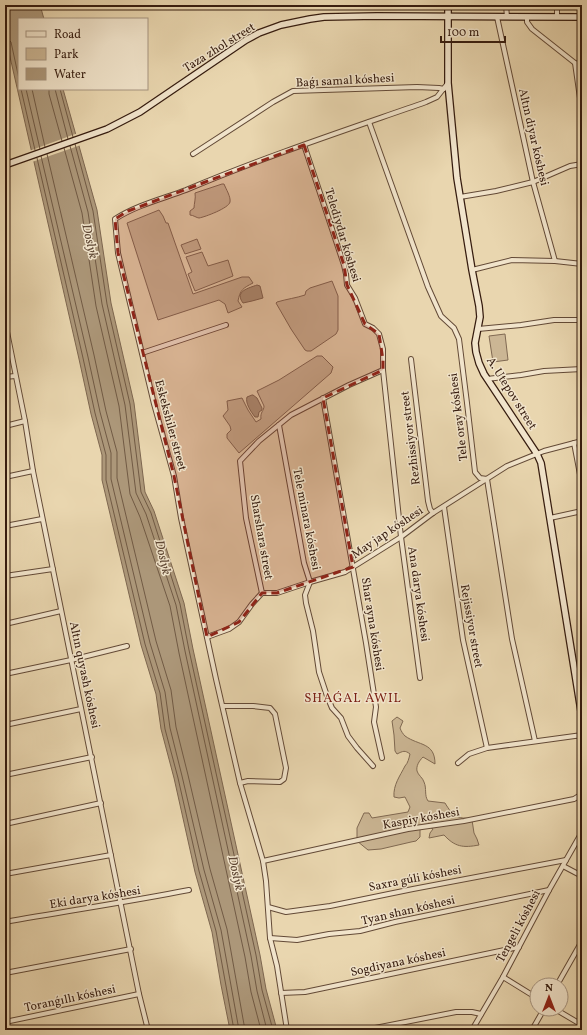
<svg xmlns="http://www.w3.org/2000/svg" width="587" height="1035" viewBox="0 0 587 1035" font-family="Vollkorn,serif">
<rect width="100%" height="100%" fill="#e9d6af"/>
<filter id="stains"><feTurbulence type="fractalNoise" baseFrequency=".005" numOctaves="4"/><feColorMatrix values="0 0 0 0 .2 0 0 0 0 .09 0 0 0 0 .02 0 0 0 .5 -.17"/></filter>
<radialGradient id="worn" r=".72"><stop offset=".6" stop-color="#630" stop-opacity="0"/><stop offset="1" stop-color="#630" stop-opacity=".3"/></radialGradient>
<!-- green -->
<g fill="#cbb694" stroke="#806952">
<path d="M222,184h2c2,5 7,13 6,18 -1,6 -25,15 -31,16 -2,0 -6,-3 -9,-3v-4l4,-3c0,-4 2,-10 1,-15z"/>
<path d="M159,210l4,6 3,7h2l25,71 49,-17h7l4,6c-10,5 -13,7 -15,18l4,6 -14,6 -3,-9 -6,-4 -61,20 -31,-97z"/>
<polygon points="197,239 201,249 185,254 181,245"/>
<polygon points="202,252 208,266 228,260 233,276 195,291 188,274 192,272 186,257"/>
<path d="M332,281l6,15v34l-2,4 -25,17h-4l-2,-1 -14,-21 -15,-26 1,-1c10,-3 19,-4 28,-7l1,-4 4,-3z"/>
<polygon points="505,334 508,360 493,362 489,336"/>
<path d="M317,356h5l11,11 -2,6 -92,80 -12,-15v-4l4,-4 -1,-4 -7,-10 5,-6 -1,-9 15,-3 6,12 8,12 5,-3c-1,-7 3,-8 3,-13l-7,-15 22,-11z"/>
<path d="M397,717l6,4 -3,7c1,3 3,6 5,8 14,10 30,6 30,28l-12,-7c-4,4 -7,9 -6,14 1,4 6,7 7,11 3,7 0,13 4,19l17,2c3,5 8,13 14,14 4,2 8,0 13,3l2,13 3,6 2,6c-16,3 -24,2 -35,-10l-15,3 1,-5 3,-4 -7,-4 -6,5v7l-4,4 -5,1 -30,7 -13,1 -11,-9v-13l7,-15h5l3,5 36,-6 2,-5 -5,-10 -6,1 -5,-1c-1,-12 6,-21 11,-31 3,-3 4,-8 5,-12 -5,-4 -7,-3 -13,0l-2,-3 -1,-16 -2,-14z"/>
</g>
<!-- water -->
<g fill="#ac9779" stroke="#7d664f">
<polygon points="5,5 40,5 44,19 19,19 19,89 63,89 97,210 111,303 134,403 145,492 154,511 184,603 193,649 260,955 266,989 277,1030 230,1030 221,985 212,932 195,872 174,778 161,729 156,694 141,645 102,480 102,455 91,414 79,359 5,35"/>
<path d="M257,285l3,1 3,12 -11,3 -9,2c-9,-12 6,-15 14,-18z"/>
<path d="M252,395h1l4,3 5,10v2l-3,2 -1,5h-3c-4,-5 -10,-14 -8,-20z"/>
</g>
<!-- pier -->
<polygon fill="#e9d6af" points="78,133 81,145 32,162 29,151"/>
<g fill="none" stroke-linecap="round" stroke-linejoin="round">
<!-- shore -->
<g stroke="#715a44" stroke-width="1">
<polyline points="5,39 8,39 11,42 19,79"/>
<polyline points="21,89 35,150"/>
<polyline points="26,89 40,149"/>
<polyline points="32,89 45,147"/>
<polyline points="49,89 49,94 62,141"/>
<polyline points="55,89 68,139"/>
<polyline points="60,89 73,137"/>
<polyline points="75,144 93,211 107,304 130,404 141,492 151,513 180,604 189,650 256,955 262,990 273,1030"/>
<polyline points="70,146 88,212 102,304 125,405 136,493 146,514 176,605 185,651 251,956 257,991 267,1030"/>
<polyline points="64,148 82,213 96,306 119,406 130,494 140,517 170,606 179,653 245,957 251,992 261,1030"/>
<polyline points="47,154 94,355 106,411 117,452 117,478 156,641 171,690 176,727 188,775 210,869 227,929 245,1030"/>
<polyline points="41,156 88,357 100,412 111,453 111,479 150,643 165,692 170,728 182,776 204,870 221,930 239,1030"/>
<polyline points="37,158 83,358 95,413 106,455 106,480 145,644 160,693 165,729 178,778 199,871 216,931 234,1030"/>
</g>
<defs>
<g id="street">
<polyline points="506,5 507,17"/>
<polyline points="497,17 533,182 555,261"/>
<polyline points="527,17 527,22 532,29 575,63 582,67"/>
<polyline points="557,17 557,5"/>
<polyline points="575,63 582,112"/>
<polyline points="369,122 428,287 441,316 454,328 459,339 467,403 475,472 480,478 487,479 512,639 535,741"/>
<polyline points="304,145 344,265 346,274 347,285 355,298 365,324 373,328 379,334 383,349 383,370 401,537 420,678"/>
<polyline points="193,154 273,102 293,91 417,87 439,88 444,89"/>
<polyline points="460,197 496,191 533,182 570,166 582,164"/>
<polyline points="472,270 512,260 555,261 582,264"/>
<polyline points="5,322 25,421 33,471 139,994 148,1030"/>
<polyline points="478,329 521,325 554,320 582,320"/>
<polyline points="142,353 226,325"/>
<polyline points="411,359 428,501 430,509 433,513"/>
<polyline points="5,377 15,376"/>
<polyline points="487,379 521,375 544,371 582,369"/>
<polyline points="323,398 366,643 376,707 374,722 382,758"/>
<polyline points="279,425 304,563 310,582 305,595 306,603 313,631 319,672 327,696 332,708 341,718 348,736 357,748 373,766"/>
<polyline points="5,426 25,421"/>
<polyline points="574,443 582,485"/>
<polyline points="5,477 33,471"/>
<polyline points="444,507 463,640 487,748"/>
<polyline points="550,518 582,511"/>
<polyline points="5,526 42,519"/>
<polyline points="5,576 53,569"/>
<polyline points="262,593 246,518 240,461 259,441 291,415 349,385 383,370"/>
<polyline points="5,624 61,611"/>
<polyline points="207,637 229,629 239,622 252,604 262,593 277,593 310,582 345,572 401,537 433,513 507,466 544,451 582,441"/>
<polyline points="5,674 71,660 127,646"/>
<polyline points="223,706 253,706 270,708 275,714 286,768 284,779 280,782 248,781 240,783"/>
<polyline points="5,725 81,709"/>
<polyline points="458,763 469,754 487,748 582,735"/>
<polyline points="5,775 92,757"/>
<polyline points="5,824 101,803"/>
<polyline points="263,861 408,829 464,821 574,799 582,794"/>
<polyline points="563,866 582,876"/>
<polyline points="5,874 111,855"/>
<polyline points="268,907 286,912 330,906 413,889 566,860"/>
<path d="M5,922c61,-11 123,-20 184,-32"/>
<polyline points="270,938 297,940 329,934 360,931 395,922 549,890"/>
<polyline points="5,973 131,949"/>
<polyline points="503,977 537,998"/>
<polyline points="557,985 582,941"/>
<polyline points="281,993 305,992 519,947"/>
<polyline points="555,1009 582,1025"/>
<polyline points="5,1022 139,994"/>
<path d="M287,1030l-10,-64 -7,-28 -4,-57 -3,-20 -23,-78 -24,-104 -35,-161 -7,-42 -20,-72 -36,-151 -3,-34c22,-14 47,-20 71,-29 78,-33 160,-60 240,-88l11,-5 11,-14"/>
<polyline points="365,1030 456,1012 472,1012 481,1014"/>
<polyline points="472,1030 503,977 549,890 582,832"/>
<polyline points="532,1030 544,1009"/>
</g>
<g id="secondary">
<polyline points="448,5 448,83 457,178 472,270 479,306 480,317 475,343 476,352 479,363 484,374 537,454 541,463 582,717"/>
<polyline points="5,165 107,129 140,112 246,40 259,33 281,25 310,19 324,17 377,16 582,17"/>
</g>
</defs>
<!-- street casing -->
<use href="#street" stroke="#634a37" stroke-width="6"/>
<!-- secondary casing -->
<use href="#secondary" stroke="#361c0f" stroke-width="8"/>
<!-- street -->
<use href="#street" stroke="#f1e4cb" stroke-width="4"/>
<!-- secondary -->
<use href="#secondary" stroke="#f1e4cb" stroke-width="5.5"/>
</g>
<!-- marked area -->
<path fill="#8f2418" fill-opacity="0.2" stroke="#8f2418" stroke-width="3" stroke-dasharray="8 5" stroke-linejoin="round" d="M304,145l40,120 3,20 18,39 14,10 4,26v10l-60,28 30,169 -76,26h-15l-23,29 -32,15 -33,-161 -56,-223 -3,-34 13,-8z"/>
<g text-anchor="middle" stroke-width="3" stroke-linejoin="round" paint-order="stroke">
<!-- street labels -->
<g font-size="12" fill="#361c0f" stroke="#f1e4cb">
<text transform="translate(219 47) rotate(-32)" y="4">Taza zhol street</text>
<text transform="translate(345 80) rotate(-3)" y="4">Baǵı samal kóshesi</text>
<text transform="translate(534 137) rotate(77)" y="4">Altın diyar kóshesi</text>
<text transform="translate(343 235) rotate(73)" y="4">Telediydar kóshesi</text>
<text transform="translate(512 393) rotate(58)" y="4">A. Utepov street</text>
<text transform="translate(458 417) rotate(-97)" y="4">Tele oray kóshesi</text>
<text transform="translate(171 425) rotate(75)" y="4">Eskekshiler street</text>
<text transform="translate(410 438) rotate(-97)" y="4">Rezhissiyor street</text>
<text transform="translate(307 519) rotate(79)" y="4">Tele minara kóshesi</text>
<text transform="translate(387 532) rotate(-34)" y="4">May jap kóshesi</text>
<text transform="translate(262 537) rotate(80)" y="4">Sharshara street</text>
<text transform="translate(419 594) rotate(82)" y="4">Ana darya kóshesi</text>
<text transform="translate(373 624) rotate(81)" y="4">Shar ayna kóshesi</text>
<text transform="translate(472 626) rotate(80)" y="4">Rejissiyor street</text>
<text transform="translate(85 675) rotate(78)" y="4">Altın quyash kóshesi</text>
<text transform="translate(421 818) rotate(-10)" y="4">Kaspiy kóshesi</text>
<text transform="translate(415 878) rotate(-11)" y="4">Saxra gúli kóshesi</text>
<text transform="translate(95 897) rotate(-9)" y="4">Eki darya kóshesi</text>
<text transform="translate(408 910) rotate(-13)" y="4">Tyan shan kóshesi</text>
<text transform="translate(518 926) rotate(-62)" y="4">Tengeli kóshesi</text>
<text transform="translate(398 962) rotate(-12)" y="4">Sogdiyana kóshesi</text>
<text transform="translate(70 998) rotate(-12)" y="4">Toranǵıllı kóshesi</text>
</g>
<!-- water labels -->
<g font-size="13" font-style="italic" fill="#5f4734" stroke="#f1e4cb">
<text transform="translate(91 241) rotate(77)" y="5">Doslyk</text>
<text transform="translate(164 557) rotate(77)" y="5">Doslyk</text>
<text transform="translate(237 873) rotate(77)" y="5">Doslyk</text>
</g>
<!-- neighbourhood labels -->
<g font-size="13" letter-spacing="1" fill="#7a1f14" stroke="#f1e4cb">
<text x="353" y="702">SHAǴAL AWIL</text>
</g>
</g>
<!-- margin -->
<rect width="587" height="1035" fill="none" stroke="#e9d6af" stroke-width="20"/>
<rect x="6" y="6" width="575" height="1023" fill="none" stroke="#361c0f" stroke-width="2"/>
<rect x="10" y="10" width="567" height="1015" fill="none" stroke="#361c0f"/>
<!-- legend -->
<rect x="18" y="18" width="130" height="72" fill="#f1e4cb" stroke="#a69480"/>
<rect x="26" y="31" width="20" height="6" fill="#f1e4cb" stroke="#a69480"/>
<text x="54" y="38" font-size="12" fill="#361c0f">Road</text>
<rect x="26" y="48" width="20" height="12" fill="#cbb694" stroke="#a69480"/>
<text x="54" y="58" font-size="12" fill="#361c0f">Park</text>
<rect x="26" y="68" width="20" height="12" fill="#ac9779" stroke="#a69480"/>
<text x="54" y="78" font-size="12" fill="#361c0f">Water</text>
<!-- north arrow -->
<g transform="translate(549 997)"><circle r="19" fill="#f1e4cb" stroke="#a69480"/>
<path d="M0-3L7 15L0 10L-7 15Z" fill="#8f2418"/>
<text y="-6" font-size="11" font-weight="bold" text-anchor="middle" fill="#361c0f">N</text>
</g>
<!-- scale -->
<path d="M441 36v6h64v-6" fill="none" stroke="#361c0f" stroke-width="2"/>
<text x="447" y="36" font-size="12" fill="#361c0f" stroke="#f1e4cb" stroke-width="3" paint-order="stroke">100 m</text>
<rect width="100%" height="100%" filter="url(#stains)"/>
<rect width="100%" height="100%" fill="url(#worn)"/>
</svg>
